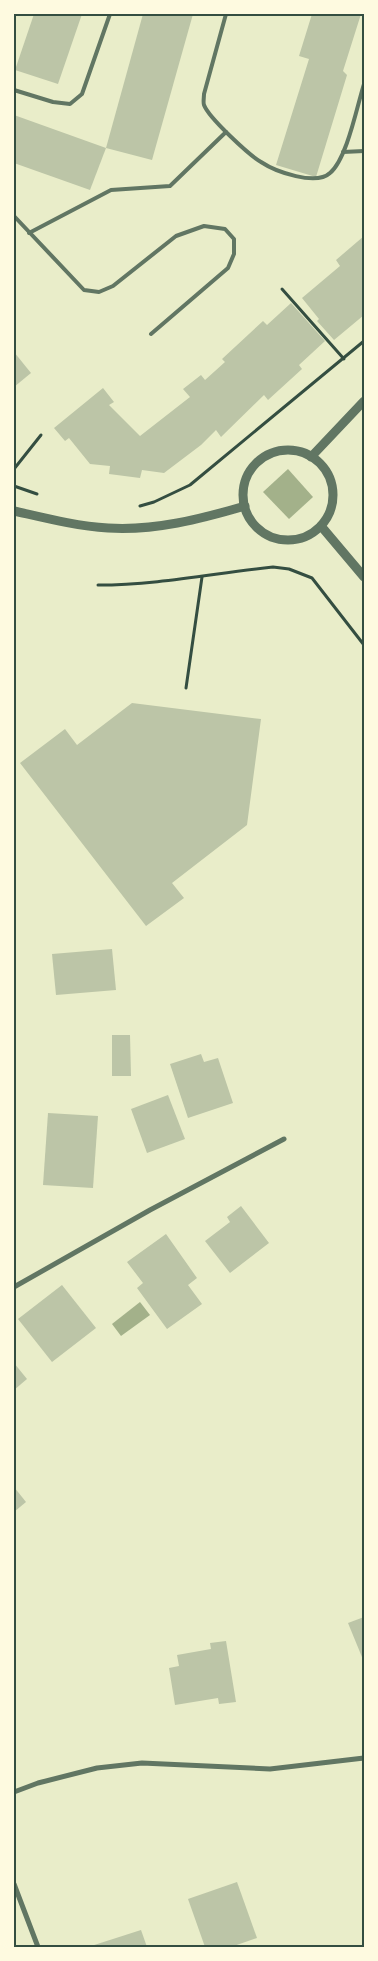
<svg xmlns="http://www.w3.org/2000/svg" width="378" height="1961" viewBox="0 0 378 1961" font-family="'Sofia Sans Condensed',sans-serif">
<rect width="100%" height="100%" fill="#e9edc9"/>
<!-- water -->
<g fill="#a3b18a">
<polygon points="288,469 313,497 289,519 263,492"/>
<polygon points="140,1302 150,1315 121,1336 112,1324"/>
</g>
<!-- building -->
<g fill="#bcc5a7">
<polygon points="34,14 82,14 58,84 15,70"/>
<polygon points="143,14 193,14 152,160 106,148"/>
<polygon points="312,14 361,14 343,71 347,75 316,177 276,165 309,59 299,56"/>
<polygon points="14,115 106,148 90,190 14,163"/>
<polygon points="364,236 364,315 334,340 317,321 319,319 302,298 340,266 336,260"/>
<polygon points="291,303 325,341 299,365 302,369 268,400 264,395 221,437 216,430 201,445 164,473 142,470 140,478 109,474 110,466 90,464 69,438 65,441 54,428 103,388 114,402 109,405 140,436 190,397 183,389 201,375 205,380 225,362 222,359 263,321 267,325"/>
<polygon points="14,352 31,373 14,387"/>
<polygon points="132,703 261,719 247,825 172,883 184,898 146,926 20,763 65,729 77,745"/>
<polygon points="112,949 116,990 56,995 52,954"/>
<polygon points="112,1035 130,1035 131,1076 112,1076"/>
<polygon points="201,1054 204,1062 218,1058 233,1103 188,1118 170,1064"/>
<polygon points="168,1095 185,1139 147,1153 131,1109"/>
<polygon points="48,1113 98,1116 93,1188 43,1185"/>
<polygon points="241,1206 269,1243 230,1273 205,1241 230,1222 227,1217"/>
<polygon points="166,1234 197,1278 188,1285 202,1304 167,1329 137,1288 143,1283 127,1262"/>
<polygon points="62,1285 96,1328 52,1362 18,1319"/>
<polygon points="14,1363 27,1379 14,1390"/>
<polygon points="14,1487 26,1502 14,1512"/>
<polygon points="364,1617 364,1662 348,1623"/>
<polygon points="226,1641 236,1702 219,1704 218,1698 175,1705 169,1668 179,1666 177,1655 211,1649 210,1643"/>
<polygon points="237,1882 257,1938 231,1947 205,1947 188,1899"/>
<polygon points="141,1930 147,1947 88,1947"/>
</g>
<g fill="none" stroke-linecap="round" stroke-linejoin="round">
<!-- path -->
<g stroke="#344e41" stroke-width="3">
<polyline points="282,289 344,359"/>
<polyline points="14,469 41,435"/>
<polyline points="14,486 37,494"/>
<polyline points="140,506 154,502 190,485 364,341"/>
<path d="M98,585c60,0 117,-12 175,-18l16,2 23,9 52,67"/>
<polyline points="186,688 202,577"/>
</g>
<!-- service -->
<g stroke="#617663" stroke-width="4">
<path d="M226,14l-22,80c0,3 -1,9 0,11 5,13 45,50 57,57 15,10 55,24 69,11 17,-14 27,-67 34,-89"/>
<polyline points="14,90 53,102 70,104 82,94 110,14"/>
<polyline points="343,152 364,151"/>
<polyline points="14,216 84,290 99,292 113,286 176,236 204,226 225,229 234,239 234,254 228,268 151,334"/>
<polyline points="29,233 111,190 170,186 226,132"/>
</g>
<!-- minor -->
<g stroke="#617663" stroke-width="5">
<polyline points="14,1287 150,1210 284,1139"/>
<polyline points="14,1792 38,1783 97,1768 142,1763 270,1769 364,1758"/>
<polyline points="14,1884 38,1947"/>
</g>
<!-- tertiary -->
<g stroke="#617663" stroke-width="9">
<circle cx="288" cy="495" r="45"/>
<polyline points="311,457 364,401"/>
<path d="M14,511c31,7 62,15 94,17 46,3 93,-9 137,-22"/>
<polyline points="321,526 364,577"/>
</g>
</g>
<!-- border -->
<rect width="378" height="1961" fill="none" stroke="#fefae0" stroke-width="30"/>
<rect x="15" y="15" width="348" height="1931" fill="none" stroke="#344e41" stroke-width="2"/>
</svg>
